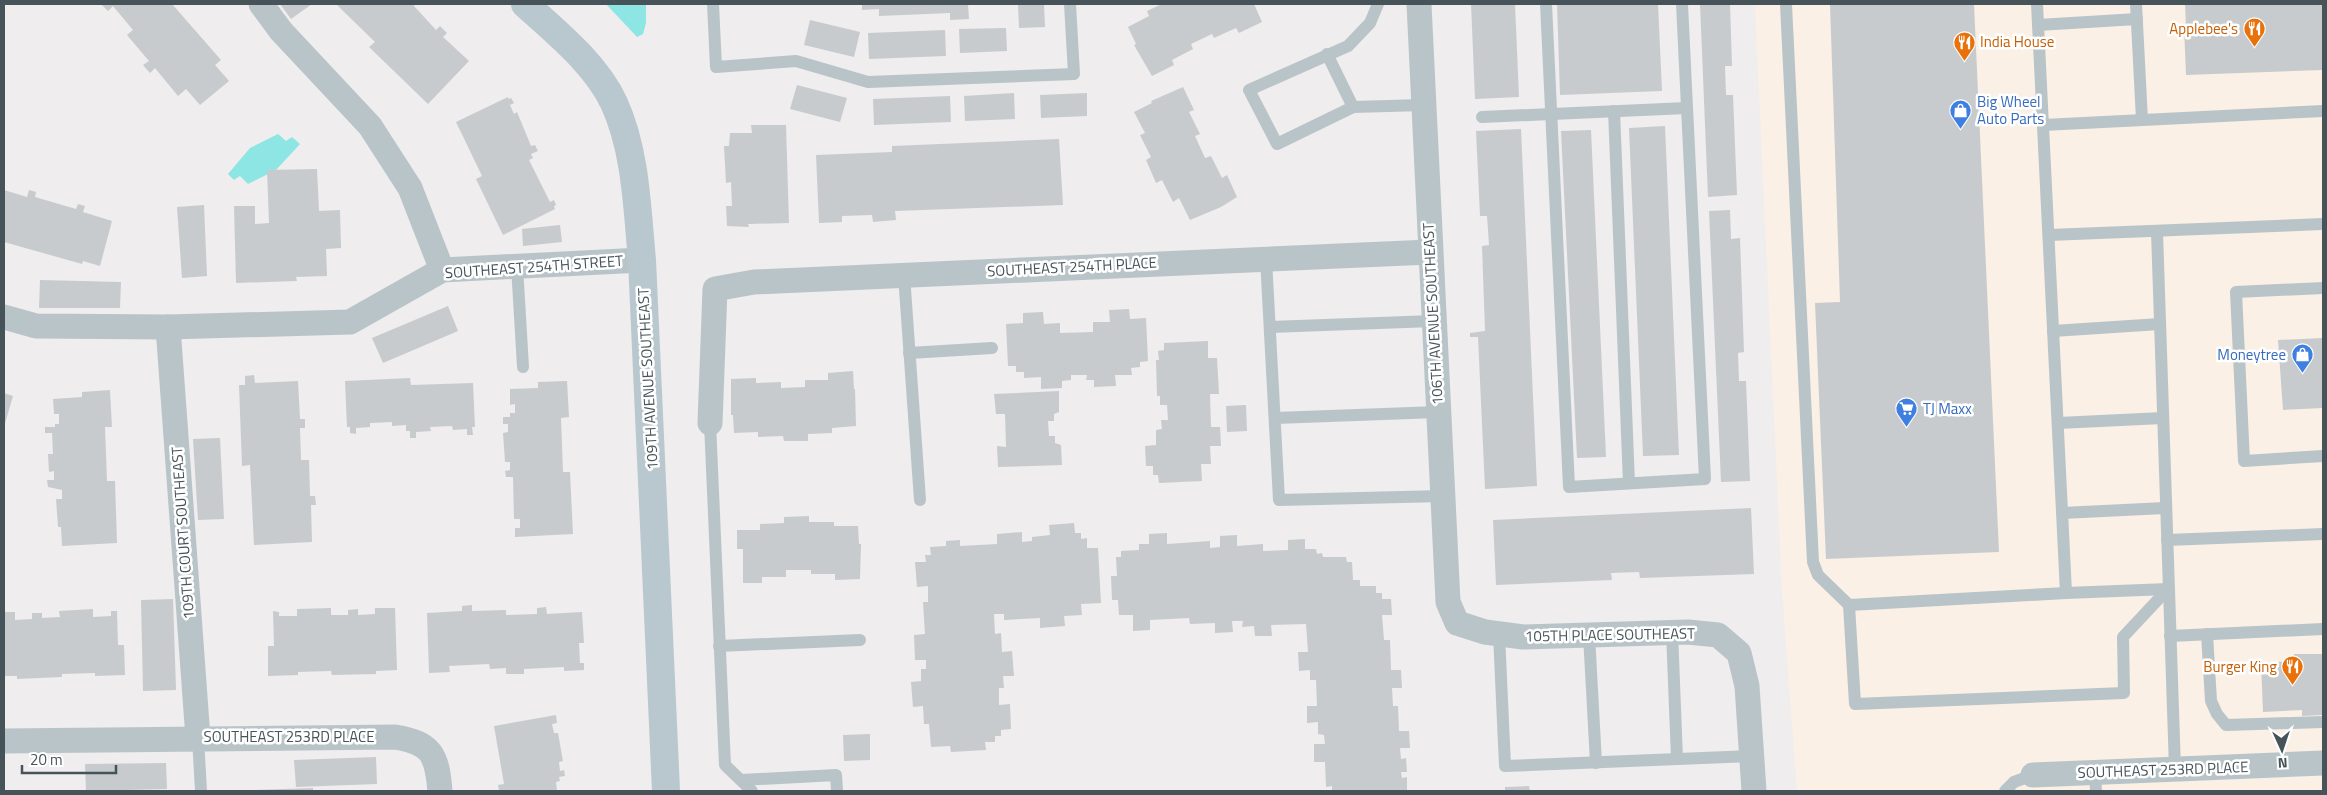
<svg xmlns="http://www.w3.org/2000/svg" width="2327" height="795" viewBox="0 0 2327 795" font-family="'Titillium Web',sans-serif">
<rect width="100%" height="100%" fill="#efeded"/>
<!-- commercial -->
<polygon fill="#faf0e6" points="1755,4 2323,4 2323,791 1797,791 1782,589"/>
<!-- water -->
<g fill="#8de5e4">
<polygon points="606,4 646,4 646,23 643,34 637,37"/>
<polygon points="278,134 286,141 292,137 300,144 276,170 248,184 240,176 234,180 228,174 250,148"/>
</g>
<!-- building -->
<g fill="#c7cbce">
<polygon points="101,4 172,4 221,60 215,65 229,81 200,105 186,89 178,96 155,68 150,73 143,65 149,61 127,35 133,30 113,6 108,11"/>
<polygon points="280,4 312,4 291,19"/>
<polygon points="336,4 415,4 414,6 436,30 440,26 447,33 443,37 469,61 428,104 369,47 375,42"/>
<polygon points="862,4 968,4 969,19 950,20 950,13 879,16 879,9 862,10"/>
<polygon points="1018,4 1044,4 1045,27 1019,28"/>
<polygon points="1162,4 1254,4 1262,22 1239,33 1236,28 1214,38 1212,34 1191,44 1193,49 1172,60 1174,65 1152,76 1134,45 1136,44 1128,27 1149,16 1147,11"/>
<polygon points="1471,4 1515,4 1519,97 1475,99"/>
<polygon points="1557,4 1658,4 1662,91 1560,95"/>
<polygon points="1700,4 1730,4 1732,66 1725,66 1726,95 1733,95 1737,195 1708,197"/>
<polygon points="1830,4 1974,4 1999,552 1826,559 1815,303 1840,302"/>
<polygon points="2185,4 2323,4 2323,70 2186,75 2184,27 2186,27"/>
<polygon points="810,20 860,32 854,57 804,45"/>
<polygon points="1006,28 1007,51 960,53 959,29"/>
<polygon points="945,30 946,56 869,59 868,33"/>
<polygon points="797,85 847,98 840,122 790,109"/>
<polygon points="1183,87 1194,110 1189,112 1200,134 1195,136 1205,158 1211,156 1222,178 1227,175 1237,197 1221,207 1190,220 1179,198 1173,202 1162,180 1156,183 1146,160 1151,157 1140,135 1145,133 1134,112 1152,103 1151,101"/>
<polygon points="1014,93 1015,119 965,121 964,96"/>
<polygon points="1087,93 1087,116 1041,118 1040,95"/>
<polygon points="950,96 951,122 874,125 873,99"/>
<polygon points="508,97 508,99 511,98 514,103 510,105 514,114 517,112 531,146 535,145 538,151 531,154 533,158 529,160 550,202 554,200 556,205 554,206 555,209 503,235 476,179 482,176 456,122"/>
<polygon points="751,125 786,125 789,223 748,224 749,227 727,226 726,206 732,206 731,182 726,183 724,146 729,146 730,133 752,133"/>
<polygon points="1665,126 1679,455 1643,456 1629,128"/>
<polygon points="1521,129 1537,486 1485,489 1478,337 1470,337 1470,333 1485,331 1482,246 1489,245 1487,216 1480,216 1476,131"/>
<polygon points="1591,130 1606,457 1577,458 1561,131"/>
<polygon points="1059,139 1063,205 895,211 896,220 873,222 872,215 842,216 842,222 819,223 816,155 892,152 892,146"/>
<polygon points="317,169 319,211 340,210 341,248 326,249 327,276 296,277 297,281 236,283 234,206 255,206 255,224 269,223 267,170"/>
<polygon points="4,190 27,197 29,190 36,192 35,197 76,209 78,204 85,206 83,212 112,221 100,266 83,261 82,264 4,242"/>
<polygon points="204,205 207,276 182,278 177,207"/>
<polygon points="1730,210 1731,239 1740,238 1744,352 1738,353 1739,381 1746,381 1750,481 1721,482 1709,211"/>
<polygon points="560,225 562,242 523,246 522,229"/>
<polygon points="40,280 121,282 120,308 39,308"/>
<polygon points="448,306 458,331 383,363 372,338"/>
<polygon points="1129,309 1130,319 1146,318 1148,361 1140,362 1140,367 1131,368 1132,375 1115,375 1116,386 1094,387 1094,380 1086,380 1087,375 1071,375 1071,380 1062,381 1062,388 1041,389 1041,377 1024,378 1024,372 1016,372 1016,366 1008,366 1006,324 1023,323 1023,313 1043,312 1044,324 1060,323 1060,333 1093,332 1093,322 1110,322 1109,310"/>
<polygon points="2323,338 2323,408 2283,410 2278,340"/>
<polygon points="1208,341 1208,358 1217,358 1219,394 1210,394 1211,427 1220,427 1221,446 1210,446 1211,464 1201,464 1202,481 1159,483 1158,475 1153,475 1153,466 1146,466 1145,446 1156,445 1156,430 1162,429 1161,420 1168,420 1167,405 1160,405 1160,396 1157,396 1156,360 1159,360 1158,351 1164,350 1164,343"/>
<polygon points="853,371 854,389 855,389 856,426 832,428 832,433 808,434 808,441 784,441 783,436 758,437 758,432 734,433 733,415 731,415 731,379 756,378 756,383 781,382 781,388 805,387 805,380 828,380 828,373"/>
<polygon points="254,375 255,383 298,381 300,419 305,419 305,428 300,428 301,460 309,460 310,496 315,496 316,505 311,505 312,542 254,545 250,465 242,466 239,385 245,385 245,376"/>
<polygon points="410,378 411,385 473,383 475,427 472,427 473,435 467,435 467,429 453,430 452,426 430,427 431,431 416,432 416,438 410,438 410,431 406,431 406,425 392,426 392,422 370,423 370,427 356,428 356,434 350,433 350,427 347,427 345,381"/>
<polygon points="567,381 569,417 561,418 563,472 570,472 573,534 515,537 515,528 520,528 520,519 514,519 513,477 506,477 505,471 510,470 510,462 505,462 503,433 508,432 508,424 503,424 503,417 510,417 510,413 515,413 515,404 510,405 510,389 538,388 538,382"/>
<polygon points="110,390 112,427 105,427 107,481 115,481 117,543 62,546 61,527 58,527 56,499 62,499 62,490 48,487 47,480 54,480 54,471 49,472 48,454 53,454 52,433 45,433 45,427 55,427 55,424 59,424 59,414 54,414 53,399 82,397 82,392"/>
<polygon points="1059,391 1059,412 1054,414 1054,421 1048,421 1049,436 1055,436 1055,443 1061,445 1062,465 998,467 997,446 1006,447 1005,414 996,414 994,394"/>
<polygon points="4,393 13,396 4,427"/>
<polygon points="1246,405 1247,431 1227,432 1226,406"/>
<polygon points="220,438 224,519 198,520 193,439"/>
<polygon points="1751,508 1754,574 1640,578 1639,572 1611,573 1612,580 1496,585 1493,520"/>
<polygon points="809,516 809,522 834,522 834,526 858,526 859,544 861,544 860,579 835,580 835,574 811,574 811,570 786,570 786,577 762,577 762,583 743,583 743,549 737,549 737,530 760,530 760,524 784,523 784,517"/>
<polygon points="1074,523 1075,533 1081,533 1081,539 1087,538 1087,548 1098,548 1101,603 1081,604 1082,615 1064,616 1065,626 1040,628 1040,618 1004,620 1004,614 994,614 995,634 1001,633 1002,652 1012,651 1014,676 1003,676 1004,688 999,688 999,705 1010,704 1011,729 1001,730 1001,736 995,736 995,742 985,742 986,750 951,752 950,746 931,747 929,724 924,724 923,706 913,707 911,682 921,681 921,669 926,669 926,660 915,660 914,635 925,634 923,602 928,602 928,586 917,587 915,562 926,562 925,555 931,555 930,547 946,546 946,541 960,540 960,546 997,544 997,534 1022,532 1022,542 1032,541 1032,537 1050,535 1049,525"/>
<polygon points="1167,533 1167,544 1210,541 1210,548 1220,547 1220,536 1237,535 1237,546 1263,544 1263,551 1288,550 1288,540 1305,539 1305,549 1316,549 1317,554 1322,553 1323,557 1346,557 1347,562 1352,562 1353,580 1360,580 1360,586 1376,586 1376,593 1382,593 1382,599 1391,599 1392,615 1382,615 1384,640 1390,640 1391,670 1401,670 1402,688 1392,688 1393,706 1398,706 1399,731 1409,731 1410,748 1400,748 1401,759 1406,758 1407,772 1401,772 1402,778 1407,777 1407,791 1332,791 1332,786 1326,787 1325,762 1314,762 1314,744 1325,744 1324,735 1318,734 1318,722 1307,723 1307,706 1317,706 1316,680 1310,680 1310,670 1299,671 1298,652 1308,652 1306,624 1271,625 1272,636 1255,636 1254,626 1242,627 1243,621 1232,621 1233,632 1215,633 1215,623 1190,624 1189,618 1150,620 1150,630 1133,631 1133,615 1119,615 1118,600 1112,600 1111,576 1117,576 1116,557 1121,557 1121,551 1139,550 1139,544 1149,544 1149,534"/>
<polygon points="173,599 176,690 143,691 141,600"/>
<polygon points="472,605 472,611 506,610 506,615 537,614 537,608 546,607 547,614 582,612 584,643 579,643 580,663 584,663 584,670 564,671 564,667 524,669 524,674 506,674 506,668 490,669 489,664 449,666 450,672 429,673 427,613 462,611 462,606"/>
<polygon points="331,608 331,615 348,615 348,610 358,609 358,615 375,614 375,608 395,608 397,670 376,671 376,674 332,675 331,671 298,672 298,675 268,676 268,646 274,646 273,611 279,612 279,616 297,616 297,609"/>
<polygon points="93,609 93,617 111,616 111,611 117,611 118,645 124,645 125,675 95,676 95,673 62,674 62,677 17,679 17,676 4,676 4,612 15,612 15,620 32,619 32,613 42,613 42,618 60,617 59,611"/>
<polygon points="2294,654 2323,654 2323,715 2302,716 2302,710 2263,712 2261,663 2294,661"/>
<polygon points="556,715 557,723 552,724 554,733 558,733 563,761 559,762 560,771 564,770 565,776 559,777 560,781 556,782 557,791 499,791 498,785 504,784 494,726"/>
<polygon points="870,734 870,760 844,761 843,735"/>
<polygon points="376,757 377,784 296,787 294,760"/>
<polygon points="166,763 167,789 86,791 85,764"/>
<polygon points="1529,786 1530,791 1505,791 1505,787"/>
<polygon points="313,788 313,791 254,791 254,790"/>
</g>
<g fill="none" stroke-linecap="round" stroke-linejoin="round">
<!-- lane -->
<g stroke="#b9c4c9" stroke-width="12">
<polyline points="713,4 716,67 796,61 868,82 1074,74 1070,4"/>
<polyline points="1546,4 1569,487 1705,479 1682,4"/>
<polyline points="1786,4 1813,562 1818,575 1849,605 2066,593"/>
<polyline points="2037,4 2066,593 2168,589"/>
<polyline points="2136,4 2142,120"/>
<polyline points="2038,25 2137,19"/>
<polyline points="1327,54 1353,107 1277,144 1249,90 1348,46 1370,23 1378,4"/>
<polyline points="1353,107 1423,105"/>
<polyline points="1614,111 1629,483"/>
<polyline points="1482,117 1687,108"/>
<polyline points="2043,125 2323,111"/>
<polyline points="2157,232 2175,769"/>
<polyline points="2049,235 2323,224"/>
<polyline points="1266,259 1279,500 1443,496"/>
<polyline points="517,266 523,367"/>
<polyline points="904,275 920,500"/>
<polyline points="2323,288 2236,292 2244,461 2323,456"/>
<polyline points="1270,327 1433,321"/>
<polyline points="2053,331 2160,324"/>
<polyline points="909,353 992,348"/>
<polyline points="1275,418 1438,412"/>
<polyline points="710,423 725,765 752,791"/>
<polyline points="2058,423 2163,418"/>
<polyline points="2062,513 2165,508"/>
<polyline points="2167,540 2323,534"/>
<polyline points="1849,605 1855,704 2124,693 2123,637 2168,589"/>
<polyline points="1672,632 1677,759"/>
<polyline points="1499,634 1505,766 1752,756"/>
<polyline points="2207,634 2211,701 2217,714 2226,725 2323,722"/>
<polyline points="1589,635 1596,763"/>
<polyline points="2170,636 2323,629"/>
<polyline points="719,646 860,640"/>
<polyline points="198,738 201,791"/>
<polyline points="2095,773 2096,791"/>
<polyline points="741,780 836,775 837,791"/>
<polyline points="2005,791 2014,782 2033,775"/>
</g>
<!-- street -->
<g stroke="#b9c4c9" stroke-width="25">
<polyline points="261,4 281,31 370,126 410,188 442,270"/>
<polyline points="1419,4 1448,602 1457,623 1485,632 1523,637 1688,632 1718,635 1739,653 1747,686 1754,791"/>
<polyline points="4,317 36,326 168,327 350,322 442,270 642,260"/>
<polyline points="168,327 198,738"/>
<polyline points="710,423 715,289 754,282 1430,252"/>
<path d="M4,741l391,-4c37,6 42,18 45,54"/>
<polyline points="2033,775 2323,763"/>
</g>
<!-- secondary -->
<path stroke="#b9c7ce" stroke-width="28" d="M525,4c31,28 71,60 89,99 22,48 23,105 28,157l24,531"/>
</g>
<!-- icons -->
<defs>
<symbol id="restaurant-pin" viewBox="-11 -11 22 30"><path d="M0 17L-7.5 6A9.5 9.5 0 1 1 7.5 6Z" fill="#e8710a" stroke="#fff"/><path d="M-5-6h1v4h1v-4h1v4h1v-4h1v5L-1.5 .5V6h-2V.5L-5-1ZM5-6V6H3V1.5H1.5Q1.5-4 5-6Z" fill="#fff"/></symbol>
<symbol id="shop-pin" viewBox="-11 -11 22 30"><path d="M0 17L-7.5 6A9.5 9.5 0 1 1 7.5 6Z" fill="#3f7fe0" stroke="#fff"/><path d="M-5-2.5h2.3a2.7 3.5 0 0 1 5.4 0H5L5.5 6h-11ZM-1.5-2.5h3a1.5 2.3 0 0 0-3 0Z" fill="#fff"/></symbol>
<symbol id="supermarket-pin" viewBox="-11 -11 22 30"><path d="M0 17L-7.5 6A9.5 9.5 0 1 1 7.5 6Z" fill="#3f7fe0" stroke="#fff"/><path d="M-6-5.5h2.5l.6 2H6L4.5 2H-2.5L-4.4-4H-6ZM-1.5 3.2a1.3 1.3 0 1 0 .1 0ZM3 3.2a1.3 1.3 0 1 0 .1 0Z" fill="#fff"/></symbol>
</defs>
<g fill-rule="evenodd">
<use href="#restaurant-pin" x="2242" y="16" width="25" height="34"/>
<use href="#restaurant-pin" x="1952" y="30" width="25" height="34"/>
<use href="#shop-pin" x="1948" y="98" width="25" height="34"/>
<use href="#shop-pin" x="2290" y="342" width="25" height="34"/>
<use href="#supermarket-pin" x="1894" y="396" width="25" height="34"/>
<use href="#restaurant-pin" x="2280" y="654" width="25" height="34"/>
</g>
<g text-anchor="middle" stroke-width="5" stroke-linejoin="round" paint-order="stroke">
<!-- food labels -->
<g font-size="15" fill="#c56008" stroke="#fff" text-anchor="end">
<text x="2238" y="34">Applebee's</text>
<text x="1980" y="47" text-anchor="start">India House</text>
<text x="2277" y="672">Burger King</text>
</g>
<!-- shop labels -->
<g font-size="15" fill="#366cbe" stroke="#fff" text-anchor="start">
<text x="1977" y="107">Big Wheel<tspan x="1977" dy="17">Auto Parts</tspan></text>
<text x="2286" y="360" text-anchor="end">Moneytree</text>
<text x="1923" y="414">TJ Maxx</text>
</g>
<!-- street labels -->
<g font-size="15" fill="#465459" stroke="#fff">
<text transform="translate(534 267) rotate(-4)" y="5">SOUTHEAST 254TH STREET</text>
<text transform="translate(1072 267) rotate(-3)" y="5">SOUTHEAST 254TH PLACE</text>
<text transform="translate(1433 314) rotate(-93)" y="5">106TH AVENUE SOUTHEAST</text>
<text transform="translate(648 379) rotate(-93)" y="5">109TH AVENUE SOUTHEAST</text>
<text transform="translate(183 533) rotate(-94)" y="5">109TH COURT SOUTHEAST</text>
<text transform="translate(1610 635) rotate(-1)" y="5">105TH PLACE SOUTHEAST</text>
<text x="289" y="742">SOUTHEAST 253RD PLACE</text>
<text transform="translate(2163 770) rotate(-2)" y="5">SOUTHEAST 253RD PLACE</text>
</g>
</g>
<!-- border -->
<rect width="2327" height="795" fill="none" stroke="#465459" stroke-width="10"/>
<!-- north arrow -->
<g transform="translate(2282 750) rotate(177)" stroke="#ffffff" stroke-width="4" paint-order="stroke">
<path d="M0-4L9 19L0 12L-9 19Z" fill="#465459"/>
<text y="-8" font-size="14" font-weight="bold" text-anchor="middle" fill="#465459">N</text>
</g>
<!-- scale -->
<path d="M22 765v8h94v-8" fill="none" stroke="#465459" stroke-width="2.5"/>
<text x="30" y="765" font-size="15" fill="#465459" stroke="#ffffff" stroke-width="4" paint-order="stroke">20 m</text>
</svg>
